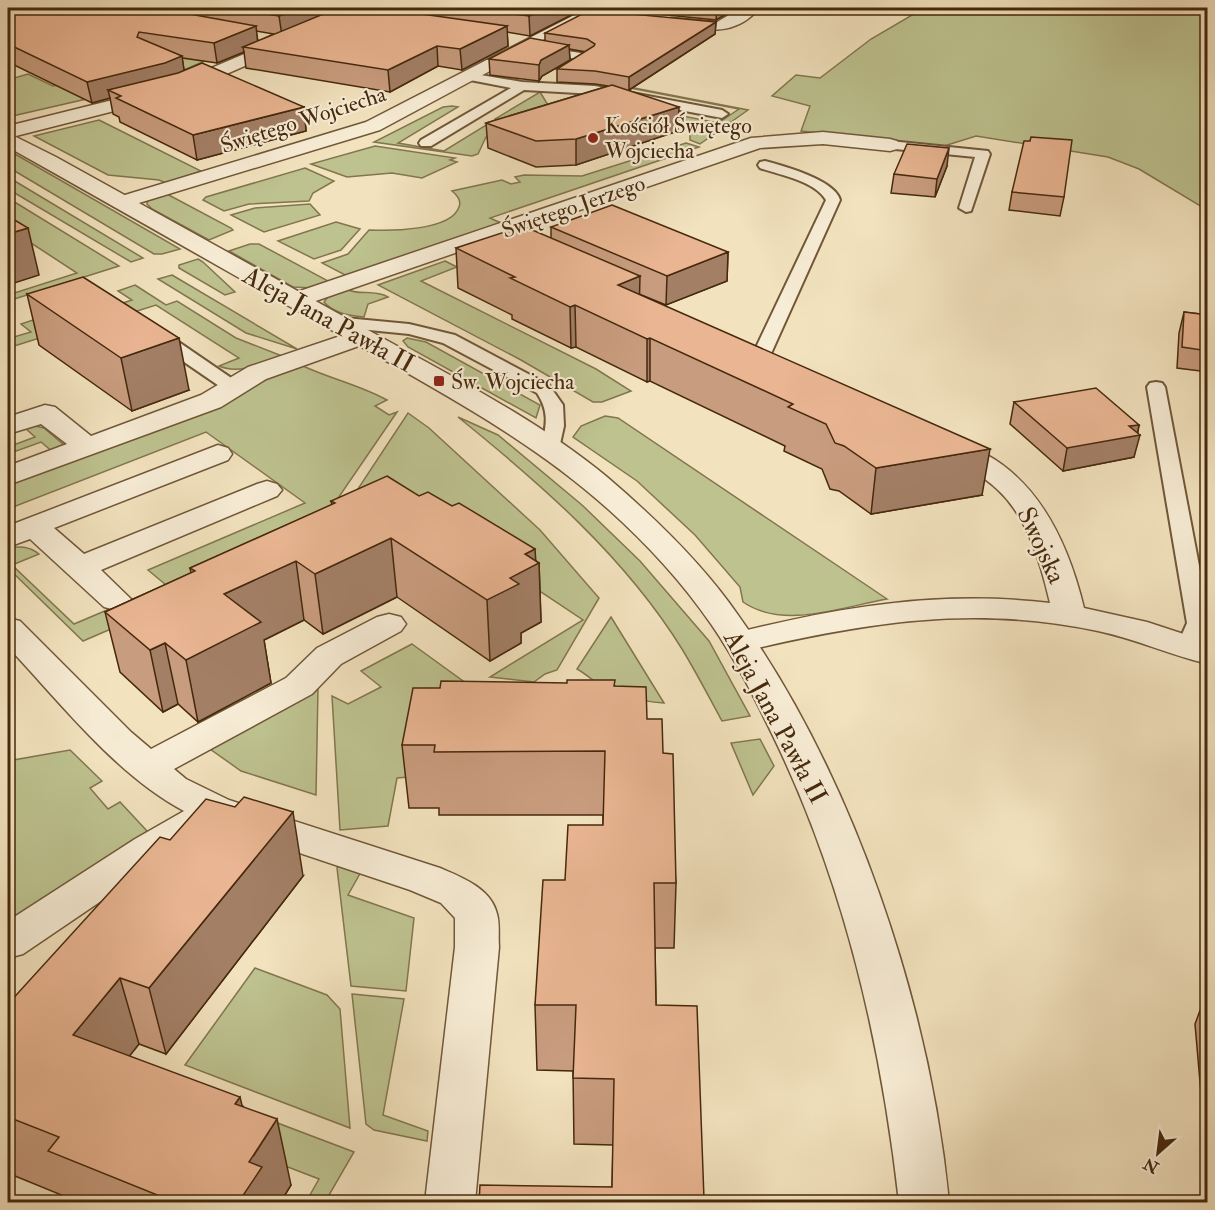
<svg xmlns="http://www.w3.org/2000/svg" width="1215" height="1210" viewBox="0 0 1215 1210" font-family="'IM FELL Double Pica',serif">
<rect width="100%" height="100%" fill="#f2e2be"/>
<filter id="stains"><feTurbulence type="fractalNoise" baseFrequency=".00333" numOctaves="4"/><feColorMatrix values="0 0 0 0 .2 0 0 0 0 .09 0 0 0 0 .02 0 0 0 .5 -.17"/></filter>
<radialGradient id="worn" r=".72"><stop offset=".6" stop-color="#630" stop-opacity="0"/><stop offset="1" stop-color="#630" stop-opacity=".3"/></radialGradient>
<!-- green -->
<g fill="#bdc28f" stroke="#82764e" stroke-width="1.5">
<polygon points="924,8 1207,8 1207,210 1139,169 1108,157 976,136 941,147 801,131 810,106 772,96 796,75 820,78 871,39"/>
<polygon points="246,43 184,70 130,89 8,117 8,100 14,78 28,74 53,86"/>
<polygon points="598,81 748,110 700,144 690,140 690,129 597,99 718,123 739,109 604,83 599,86"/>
<polygon points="540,92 554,115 513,125 495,119"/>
<polygon points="452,106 458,107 398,143 444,151 491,122 508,130 486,137 478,154 472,156 374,142 443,107"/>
<polygon points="99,120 201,171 166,183 159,180 108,175 34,136"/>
<path d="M686,143l13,4 -209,71 11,5 -154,53 -25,-13 26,-9 21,-24c20,1 82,1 90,-23 3,-7 -2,-12 -7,-16l50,-11 9,4 9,-2 -5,-5 9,-2 58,1z"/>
<polygon points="375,146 455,158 450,160 457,162 422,178 392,173 347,177 311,164"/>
<polygon points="8,150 180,249 162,254 154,254 8,167"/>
<polygon points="305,168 334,181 313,193 309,201 249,204 224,211 203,200 206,197"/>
<polygon points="8,177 143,258 131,262 8,189"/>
<polygon points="165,193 231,228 233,230 209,240 152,209 147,204 147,201"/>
<polygon points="8,198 119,266 8,301 8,295 77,273 8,228"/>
<polygon points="310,204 320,215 264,232 231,215 255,208"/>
<polygon points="336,222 360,229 341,250 314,259 278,241"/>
<polygon points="250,244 259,244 330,282 313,288 293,287 229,251"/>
<polygon points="198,259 203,262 235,292 225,295 179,268 179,265"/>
<polygon points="445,261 457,267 421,281 596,369 631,391 602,402 593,402 521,360 378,285"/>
<polygon points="172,275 297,349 246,333 158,279"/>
<path d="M135,285l31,20 11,-4 59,37 46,18c-20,7 -42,19 -63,10l20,-8 -83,-53 -57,18 18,-18 15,-5 -14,-9z"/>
<path d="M346,289c13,7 28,0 42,8l-20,7 -4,13c-14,-1 -31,-4 -40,-15l6,-8z"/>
<polygon points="48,315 68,329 8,348 8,333 14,337 31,332 21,324"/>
<polygon points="407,338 426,342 540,405 536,418 408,347 403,341"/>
<path d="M303,366c28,13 57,19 84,34l-12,6 14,9 8,-3 -91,133 -223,96 -75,-73v-20c11,-2 21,-2 31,6l-27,11 62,59 92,-39 -18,-15 157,-67 -99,-71 -198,77v-25l221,-82 41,-25z"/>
<polygon points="408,413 429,428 540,530 599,598 557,670 545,674 534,682 490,677 583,620 475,548 321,545"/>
<path d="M605,416l13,2 269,181c-46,8 -103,31 -144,3l-3,-15 -45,-52 -58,-54 -64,-44 8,-11z"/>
<path d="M458,417l40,18 84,70 58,56 69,80 41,75 -28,5c-13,-24 -26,-49 -40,-72 -57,-92 -141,-165 -224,-232z"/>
<polygon points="35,426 44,428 64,445 53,452 41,442 8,454 8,447 35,437 24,427"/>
<path d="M611,617l53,86c-25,-2 -41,-5 -64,-18 -8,-5 -14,-11 -23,-16z"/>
<polygon points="412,644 474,689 409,777 397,778 388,826 340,830 332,696 348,704 381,687 361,671"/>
<polygon points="318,689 316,795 241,771 210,749"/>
<polygon points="760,739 774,766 753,795 731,743"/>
<polygon points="70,750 102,781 90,788 108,809 120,802 147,831 125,851 8,925 8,761"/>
<polygon points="340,864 362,870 348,895 414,918 406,991 351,986 337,868"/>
<polygon points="255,968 327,995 340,1009 350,1128 185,1065"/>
<polygon points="352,994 404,999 383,1115 428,1131 427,1141 374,1130 366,1124"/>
<polygon points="148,1074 354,1152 325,1202 306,1202 319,1179 124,1104"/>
</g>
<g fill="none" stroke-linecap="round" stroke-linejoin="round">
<defs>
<g id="service">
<polygon points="541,47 587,54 593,57 567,72 561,69 576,59 537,52 537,48"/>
<polygon points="469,73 522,82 595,86 722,110 728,114 722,118 595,94 524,90 431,146 421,146 419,143 421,140 511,88 465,79 465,75"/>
<polygon points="890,141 988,151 990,154 971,211 966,212 959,208 975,157 885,148 883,145 885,142"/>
<path d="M765,161c19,5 70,19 75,39l-71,158 -3,4h-12l-3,-4 75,-158c-11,-19 -46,-25 -66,-32l-2,-3 2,-3z"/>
<path d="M335,317l74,7 46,11 94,50 14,20 1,21 -6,27h-14l-3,-4c5,-23 9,-36 -4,-56l-94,-50 -34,-9 -80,-8 -2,-4z"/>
<polygon points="158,331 164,332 240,384 243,388 240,392 228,392 152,340 149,336 152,332"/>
<path d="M1156,382l6,1 3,4 43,226c0,14 -3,26 -11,38l-8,2 -8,-2 -4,-5 10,-23 -40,-236 3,-4z"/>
</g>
<g id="minor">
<polygon points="353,8 373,8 370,11 181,94 8,138 8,126 169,86"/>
<polygon points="588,8 607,8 380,130 129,206 122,208 115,206 112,202 115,198 366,122"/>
<path d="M741,8h18c-20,25 -46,23 -74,21 -8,-1 -17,0 -22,-6l8,-5 46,4z"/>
<polygon points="823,132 890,139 897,141 900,145 897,149 890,151 823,144 760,148 304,305 296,307 288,305 284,300 288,295 751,138"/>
<polygon points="361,329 370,332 374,337 370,342 266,379 221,407 8,485 8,466 67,444 41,424 8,434 8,417 45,405 55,407 91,436 201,395 248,367"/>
<path d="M949,440c81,20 117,94 135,168l63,14 61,20v22c-38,-9 -72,-25 -110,-33 -126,-27 -235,-8 -358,21l-12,-3 -5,-7 5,-7c109,-28 210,-45 322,-32 -9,-39 -22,-85 -52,-113 -16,-16 -39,-26 -59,-36l-4,-6 4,-6z"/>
<polygon points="218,445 228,448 232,454 228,460 54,528 84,554 257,484 267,481 277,484 282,490 277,496 101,570 132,600 128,607 116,610 104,607 30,539 8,547 8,526"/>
<path d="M389,614l12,3 5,7 -5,7 -60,33 -29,30 -138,75 12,10 43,21 211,68c21,9 51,20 57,46 3,10 1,23 2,33l-24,255h-50l30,-255v-29l-14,-15 -31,-13 -191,-64 -56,33 -140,95 -15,4v-37l127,-82 49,-28c-68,-36 -124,-109 -176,-164v-29l12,3 111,111 20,17 135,-71 31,-30 60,-31z"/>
</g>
<path id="tertiary" d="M8,133l48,24c107,59 214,119 321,178 78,43 161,85 230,142 48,41 95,86 131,138 116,162 192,390 211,587h-50c-18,-160 -54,-316 -124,-462 -19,-39 -39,-80 -64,-116 -29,-42 -65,-81 -103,-115 -79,-71 -175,-121 -266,-173 -112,-63 -223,-127 -334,-189z"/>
</defs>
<!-- service casing -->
<use href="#service" stroke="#715738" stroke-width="4"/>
<!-- minor casing -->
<use href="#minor" stroke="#715738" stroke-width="3"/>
<!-- tertiary casing -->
<use href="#tertiary" stroke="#715738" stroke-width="3"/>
<!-- service -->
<use href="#service" fill="#f7ecd5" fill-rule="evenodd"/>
<!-- minor -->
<use href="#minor" fill="#f7ecd5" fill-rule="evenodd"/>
<!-- tertiary -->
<use href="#tertiary" fill="#f7ecd5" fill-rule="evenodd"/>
</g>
<!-- wall -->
<g fill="#c89c7e" stroke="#46290c" stroke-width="1.5" fill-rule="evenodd">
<path d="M8,8h577l-55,28 -23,-4 1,14 -46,24 -24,-4 -48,26 -144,-24 -2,-16 -27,11 -35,-5 2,12 120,37 2,24 -109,29 -77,-38 -1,-5 -6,-3 -3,-16 -18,5 -84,-41zM256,31l18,3 -16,7z"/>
<polygon points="607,8 737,8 716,20 608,9"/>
<polygon points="716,22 715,34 629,90 678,131 576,165 536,167 488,148 486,123 608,86 595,84 557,82 557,69 586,52 569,49 570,60 542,76 539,81 490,75 489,59 545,40 545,33"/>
<polygon points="1030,141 1064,197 1060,216 1009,210 1012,192"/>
<polygon points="947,166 935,197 891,193 894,174"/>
<polygon points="551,227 728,252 727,281 666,305 639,294 982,495 871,514 839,491 830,489 822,469 784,451 785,446 650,381 647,382 576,347 571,348 512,319 512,315 458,288 456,248 551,238"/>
<polygon points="27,294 189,390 132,411 39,345"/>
<polygon points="1184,312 1208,315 1208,372 1177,368 1179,333"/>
<polygon points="1014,402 1139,425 1134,457 1063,471 1010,424"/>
<polygon points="419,496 452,506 539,563 541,622 521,633 521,643 490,661 397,597 323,634 304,620 264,640 271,683 198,722 178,704 163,712 120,672 105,612 191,573 190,568 332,505 331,501"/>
<polygon points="615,686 647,719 663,753 676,883 674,948 655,948 656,1005 704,1199 704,1203 479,1203 612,1187 613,1145 574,1144 573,1071 537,1070 535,1005 565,880 603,825 603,815 439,815 439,808 409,808 402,745 440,688"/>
<polygon points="303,876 166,1054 139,1044 129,1056 243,1106 291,1185 280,1203 66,1203 64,1196 15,1176 8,1186 8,1004"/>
<polygon points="1205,997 1208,997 1208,1175 1195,1024"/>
</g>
<!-- shaded-wall -->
<g fill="#a37f66" stroke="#46290c" stroke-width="1.5">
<polygon points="301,8 350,8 282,36 279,16"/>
<polygon points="547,8 585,8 530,36 529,16"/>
<polygon points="717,8 737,8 716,20"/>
<polygon points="716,22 715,34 629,90 629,77"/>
<polygon points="256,26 258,46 243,47 244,52 217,63 214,43"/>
<polygon points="507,26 508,46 462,70 460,49"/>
<polygon points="569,45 570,60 542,76 539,81 539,65 541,60"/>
<polygon points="437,46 438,66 390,92 388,70"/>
<polygon points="182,56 185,77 108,90 110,98 92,103 87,82"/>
<polygon points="304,107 306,131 197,160 193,135"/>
<polygon points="679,107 678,131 576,165 576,139"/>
<polygon points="949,148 947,166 935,197 937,179"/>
<polygon points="28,228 39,275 8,285 8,234"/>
<polygon points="728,252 727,281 666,305 667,276"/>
<polygon points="640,276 639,316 618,285"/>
<polygon points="575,305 576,347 571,348 570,307"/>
<polygon points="179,338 189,390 132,411 121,358"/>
<polygon points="650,338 650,381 647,382 647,339"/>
<polygon points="1139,425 1137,435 1140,435 1134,457 1063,471 1067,448 1129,426"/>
<polygon points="990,449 982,495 871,514 876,468"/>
<polygon points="391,538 397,597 323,634 315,574"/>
<polygon points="535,549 536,564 539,563 541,622 521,633 521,643 490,661 487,600 510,578 525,554"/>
<polygon points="296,561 304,620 264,640 271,683 198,722 186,660 224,594"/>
<polygon points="165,643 178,704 163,712 150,650"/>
<polygon points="293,812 303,876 166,1054 149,988"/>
<polygon points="120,978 139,1044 94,1101 73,1035"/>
<polygon points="240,1097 254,1155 277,1119 291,1185 280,1203 238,1203 235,1104"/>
<polygon points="8,1155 15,1176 8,1186"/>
</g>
<!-- building -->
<g fill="#e9b592" stroke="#46290c" stroke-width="1.5">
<polygon points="8,8 169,8 184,13 256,26 214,43 139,32 137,37 182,56 165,63 87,82 8,44"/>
<polygon points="228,8 301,8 279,16"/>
<polygon points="338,8 379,8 507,26 460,49 437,46 388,70 243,47"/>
<polygon points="468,8 547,8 529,16"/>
<polygon points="590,10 716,22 629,77 595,71 557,69 594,46 595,44 587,39 545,33"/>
<polygon points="530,38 569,45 541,60 539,65 489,59"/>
<polygon points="202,63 304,107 193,135 116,98 121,96 108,90 178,73"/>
<polygon points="612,85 679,107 576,139 536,141 486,123"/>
<polygon points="1031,137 1072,140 1064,197 1012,192 1024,141 1030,141"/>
<polygon points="907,144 949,148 937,179 894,174"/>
<polygon points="612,205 728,252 667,276 551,227"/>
<polygon points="8,216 28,228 8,234"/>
<polygon points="523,226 640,276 618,285 990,449 876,468 844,446 835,443 826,424 788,407 793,404 650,338 647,339 575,305 570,307 510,278 515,277 456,248"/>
<polygon points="83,277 179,338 121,358 27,294"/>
<polygon points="1184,312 1208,315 1208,351 1182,347"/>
<polygon points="1096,388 1139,425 1129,426 1140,435 1067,448 1014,402"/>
<polygon points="387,476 419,496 428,492 452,506 459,503 535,549 525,554 539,563 510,578 519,584 487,600 391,538 315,574 296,561 224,594 261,622 186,660 165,643 150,650 105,612 195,571 190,568 335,503 331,501"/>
<polygon points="567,680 615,680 614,686 646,687 647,719 662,719 663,753 673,754 676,883 654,883 656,1005 697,1006 704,1199 689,1198 690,1203 479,1203 480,1185 612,1187 614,1079 573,1078 576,1005 535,1005 543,880 565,880 568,825 603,825 605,751 434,752 435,745 402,745 413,688 440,688 441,681 567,683"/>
<polygon points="244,797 293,812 149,988 120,978 73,1035 240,1097 235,1104 277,1119 249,1162 262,1167 238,1203 177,1203 48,1151 59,1137 8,1117 8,1004 160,837 170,840 206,799 235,807"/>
<polygon points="1205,997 1208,997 1208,1029"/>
</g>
<!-- markers -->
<g fill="#8f2418" stroke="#f7ecd5" stroke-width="2">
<circle cx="593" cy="138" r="6"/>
<rect x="433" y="375" width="12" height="12" rx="3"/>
</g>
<g text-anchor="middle" stroke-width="4.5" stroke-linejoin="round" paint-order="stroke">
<!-- far-street labels -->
<g font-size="22" fill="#46290c" stroke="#f7ecd5">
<text transform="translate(303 119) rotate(-18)" y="8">Świętego Wojciecha</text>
<text transform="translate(573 206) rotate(-19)" y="8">Świętego Jerzego</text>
</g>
<!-- far-poi labels -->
<g font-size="22" fill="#46290c" stroke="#f7ecd5" text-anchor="start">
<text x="605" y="133">Kościół Świętego<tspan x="605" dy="25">Wojciecha</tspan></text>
<text x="451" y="389">Św. Wojciecha</text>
</g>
<!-- street labels -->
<g font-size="26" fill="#46290c" stroke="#f7ecd5">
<text transform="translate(329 319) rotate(29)" y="9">Aleja Jana Pawła II</text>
<text transform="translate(1042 545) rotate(65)" y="9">Swojska</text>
<text transform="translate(776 717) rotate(62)" y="9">Aleja Jana Pawła II</text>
</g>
</g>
<!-- margin -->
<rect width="1215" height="1210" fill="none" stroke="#f2e2be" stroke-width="30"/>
<rect x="9" y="9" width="1197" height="1192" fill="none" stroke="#46290c" stroke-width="3"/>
<rect x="15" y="15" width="1185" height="1180" fill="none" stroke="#46290c" stroke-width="1.5"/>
<!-- north arrow -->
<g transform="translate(1158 1153) rotate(208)" stroke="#f7ecd5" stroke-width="4.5" paint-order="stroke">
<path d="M0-4.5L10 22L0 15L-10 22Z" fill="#46290c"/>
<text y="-9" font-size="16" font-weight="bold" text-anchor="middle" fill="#46290c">N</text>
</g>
<rect width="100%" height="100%" filter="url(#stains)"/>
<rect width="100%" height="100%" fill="url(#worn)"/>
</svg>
